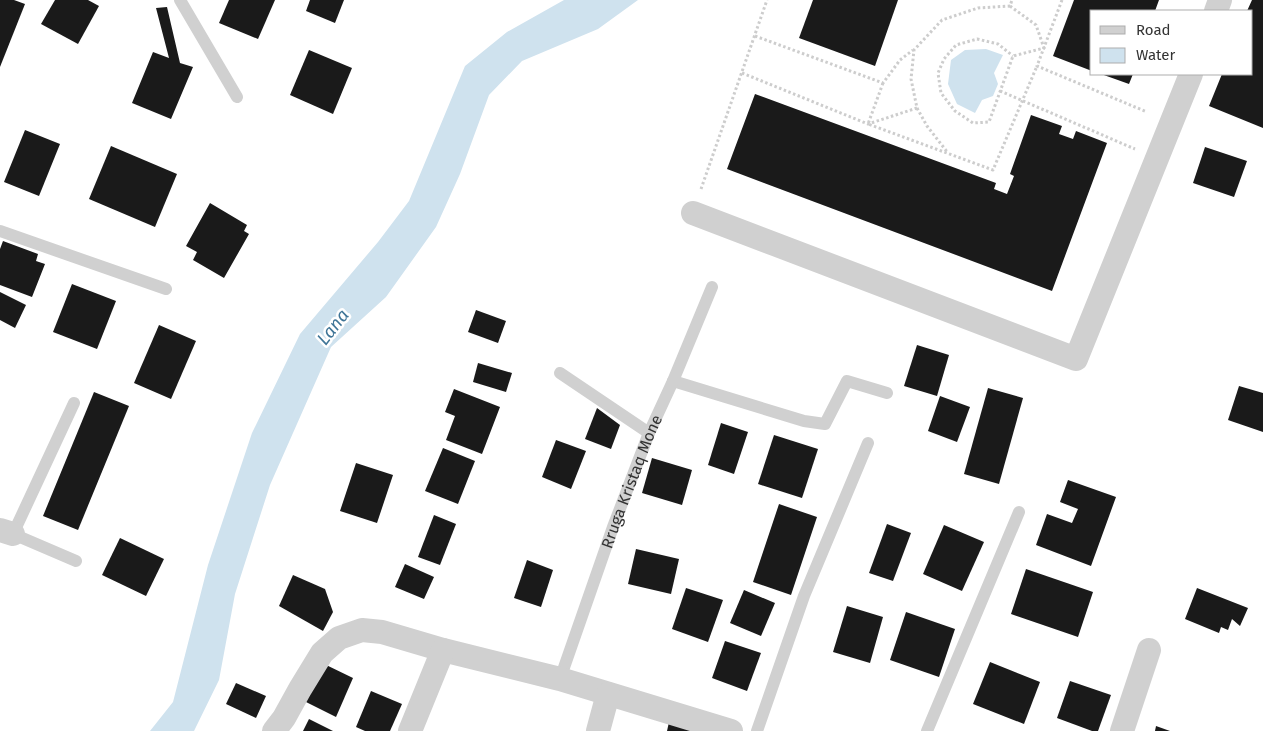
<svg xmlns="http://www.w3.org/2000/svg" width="1263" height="731" viewBox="0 0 1263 731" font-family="'Fira Sans',sans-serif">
<rect width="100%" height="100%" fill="#fff"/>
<!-- water -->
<g fill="#cfe2ee">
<polygon points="564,0 638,0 598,29 522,61 489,95 460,174 436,227 386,297 331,347 270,485 235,594 219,680 194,731 150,731 173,702 208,565 252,433 300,334 378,242 409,201 465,66 507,32"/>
<polygon points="986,49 1003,55 994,73 998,84 993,96 982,100 975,113 957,104 948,84 951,60 965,50"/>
</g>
<!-- building -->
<g fill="#1a1a1a">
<polygon points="0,0 14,0 25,4 0,67"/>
<polygon points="55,0 88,0 99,6 78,44 41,24"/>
<polygon points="229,0 275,0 258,39 219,23"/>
<polygon points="310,0 344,0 335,23 306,11"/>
<polygon points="813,0 898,0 875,66 799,38"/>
<polygon points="1074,0 1159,0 1155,11 1092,11 1092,71 1053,56"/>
<polygon points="1252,0 1263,0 1263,128 1209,106 1222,74 1252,74 1252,11 1247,11"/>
<polygon points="167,7 180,63 193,67 171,119 132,103 153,52 169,58 156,8"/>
<polygon points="309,50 352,68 333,114 290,95"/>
<polygon points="1101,74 1133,74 1129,84"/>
<polygon points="755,94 996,183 994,189 1007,194 1014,176 1010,174 1031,115 1062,126 1059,134 1073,139 1076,131 1107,143 1052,291 727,169"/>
<polygon points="25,130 60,144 39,196 4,182"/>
<polygon points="111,146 177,174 155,227 89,199"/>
<polygon points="1205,147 1247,161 1234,197 1193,183"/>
<polygon points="210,203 247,225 244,231 249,234 224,278 193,260 197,252 186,246"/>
<polygon points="3,241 38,254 36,261 45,264 32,297 0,285 0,249"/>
<polygon points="72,284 116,301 97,349 53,332"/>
<polygon points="0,292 26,305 15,328 0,320"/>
<polygon points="476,310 506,321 498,343 468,332"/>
<polygon points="159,325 196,341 171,399 134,383"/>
<polygon points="917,345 949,355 937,396 904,386"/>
<polygon points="478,363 512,373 506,392 473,382"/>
<polygon points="1239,386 1263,393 1263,432 1228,420"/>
<polygon points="988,388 1023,398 999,484 964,474"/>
<polygon points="454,389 500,407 482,454 446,440 455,416 445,412"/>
<polygon points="94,392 129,406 78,530 43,516"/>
<polygon points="940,396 970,407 957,442 928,431"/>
<polygon points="597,408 620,425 611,449 585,439"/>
<polygon points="721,423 748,432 734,474 708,465"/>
<polygon points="774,435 818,449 802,498 758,484"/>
<polygon points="556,440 586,451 571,489 542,477"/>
<polygon points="443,448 475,461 458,504 425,491"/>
<polygon points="652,458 692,470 682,505 642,493"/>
<polygon points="356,463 393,475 377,523 340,511"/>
<polygon points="1068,480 1116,497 1091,566 1036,545 1047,514 1072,523 1078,509 1060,502"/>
<polygon points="779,504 817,517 791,595 753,582"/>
<polygon points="434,515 456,524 440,565 418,557"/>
<polygon points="887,524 911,533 893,581 869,573"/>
<polygon points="944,525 984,542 962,591 923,574"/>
<polygon points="120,538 164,559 146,596 102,575"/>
<polygon points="636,549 679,559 671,594 628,584"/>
<polygon points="527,560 553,570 541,607 514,598"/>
<polygon points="405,564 434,577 424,599 395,587"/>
<polygon points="1026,569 1093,592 1078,637 1011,614"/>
<polygon points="293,575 325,589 333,612 323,631 279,606"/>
<polygon points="686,588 723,600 708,642 672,629"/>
<polygon points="1197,588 1248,608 1240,626 1232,619 1228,630 1221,627 1219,633 1185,619"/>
<polygon points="744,590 775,603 761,636 730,623"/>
<polygon points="847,606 883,617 870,663 833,652"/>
<polygon points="906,612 955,629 939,677 890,660"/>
<polygon points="725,641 761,653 747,691 712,678"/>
<polygon points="320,662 353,678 336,717 302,700"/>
<polygon points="990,662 1040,682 1024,724 973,704"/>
<polygon points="1070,681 1111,695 1098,731 1092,731 1057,718"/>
<polygon points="236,683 266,696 256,718 226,704"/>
<polygon points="371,691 402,704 390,731 365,731 356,727"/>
<polygon points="309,719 333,731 303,731"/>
<polygon points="669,722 695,731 667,731"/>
<polygon points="1156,726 1170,731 1155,731"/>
</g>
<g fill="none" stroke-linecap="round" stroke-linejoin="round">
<!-- path -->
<g stroke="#cdcdcd" stroke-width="3" stroke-dasharray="2.5 2.5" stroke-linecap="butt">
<polyline points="1062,0 1037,66 1147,112"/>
<polyline points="1010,6 1036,25 1044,48 1013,56 989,122 973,123 955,111 941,93 938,73 944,59 956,45 977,39 998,44 1013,56"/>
<polyline points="755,36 883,83 900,60 913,50"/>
<polyline points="742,73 868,124 917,108 911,79 914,50 942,20 978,8 1010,6 1012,0"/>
<polyline points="883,83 868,124 993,170 1037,66"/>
<polyline points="1000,91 1135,149"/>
<polyline points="917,108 927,126 948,153"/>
<polyline points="701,189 767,0"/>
</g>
<!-- service -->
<g stroke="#d0d0d0" stroke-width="12">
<polyline points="180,0 237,97"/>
<polyline points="0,231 166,289"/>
<polyline points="560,373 649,433"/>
<polyline points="673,381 804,421 825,424 847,381 887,393"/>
<polyline points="74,403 13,534 76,561"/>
<path id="s1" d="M560,679l53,-152 36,-94 24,-52 39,-94"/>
<polyline points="757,731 804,596 868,443"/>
<polyline points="927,731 1019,512"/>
</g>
<!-- minor -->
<g stroke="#d0d0d0" stroke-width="24">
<polyline points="1216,11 1220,0"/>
<polyline points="693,213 1076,359 1191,74"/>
<polyline points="0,530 13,534"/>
<polyline points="274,731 284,718 300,689 322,653 339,638 362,630 382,632 443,650 560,679 731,731"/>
<polyline points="410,731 443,650"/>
<polyline points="598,731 608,694"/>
<polyline points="1122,731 1149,650"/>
</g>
</g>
<g text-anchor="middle" stroke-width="5" stroke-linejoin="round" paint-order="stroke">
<!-- street labels -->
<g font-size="16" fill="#333" stroke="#fff">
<text dy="6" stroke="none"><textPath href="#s1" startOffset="210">Rruga Kristaq Mone</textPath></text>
</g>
<!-- water labels -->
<g font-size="18" font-style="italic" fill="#3f7597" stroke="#fff">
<text transform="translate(333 327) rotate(-52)" y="6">Lana</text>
</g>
</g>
<!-- legend -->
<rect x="1090" y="10" width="162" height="65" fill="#ffffff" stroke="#adadad"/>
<rect x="1100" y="26" width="25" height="8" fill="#d0d0d0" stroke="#adadad"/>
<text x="1136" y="35" font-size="15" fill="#333333">Road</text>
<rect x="1100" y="48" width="25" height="15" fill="#cfe2ee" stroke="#adadad"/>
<text x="1136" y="60" font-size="15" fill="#333333">Water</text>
</svg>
